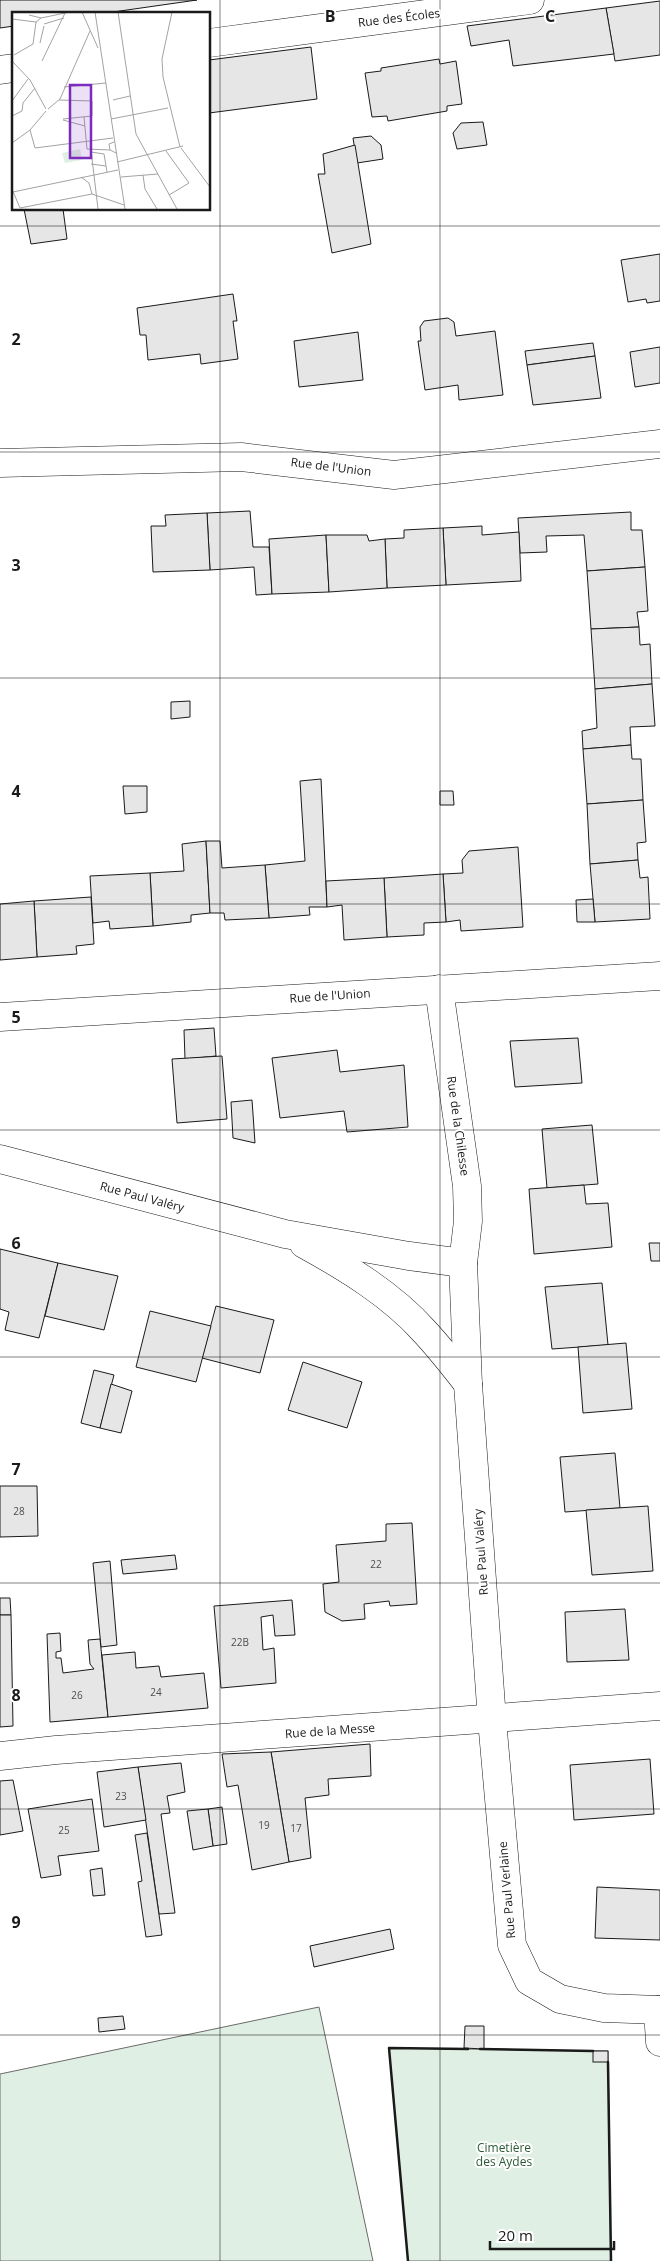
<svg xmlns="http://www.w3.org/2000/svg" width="660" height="2261" viewBox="0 0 660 2261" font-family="'Open Sans',sans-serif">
<rect width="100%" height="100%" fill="#fff"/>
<!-- green -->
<g fill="#e0efe3" stroke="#6a6a6a">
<polygon points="319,2007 373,2261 0,2261 0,2074"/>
<polygon points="389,2048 608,2051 611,2261 408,2261"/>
</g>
<!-- building -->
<g fill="#e6e6e6" stroke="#1a1a1a">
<polygon points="0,0 197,0 99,14 14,14 14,26 0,28"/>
<polygon points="660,1 660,55 615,61 606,8"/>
<polygon points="606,8 614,54 513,66 509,40 471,46 467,26"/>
<polygon points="311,47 317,99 209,113 209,60"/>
<polygon points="439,59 440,64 456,61 462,104 447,106 447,111 388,121 387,116 372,117 365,73 381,71 381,68"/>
<polygon points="483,122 487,145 457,149 453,133 461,123"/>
<polygon points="371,136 381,145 383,159 357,163 353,138"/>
<polygon points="355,145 371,244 332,253 318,174 325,174 323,154"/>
<polygon points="24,209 63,209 67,239 31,244"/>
<polygon points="660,254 660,301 647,303 646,299 628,302 621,260"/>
<polygon points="233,294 237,321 233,321 238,359 201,364 200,354 148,360 146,335 140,335 137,308"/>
<polygon points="448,318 454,322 456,336 495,331 503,395 459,400 458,385 425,390 418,341 421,341 420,327 424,321"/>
<polygon points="358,332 363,380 299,387 294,341"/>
<polygon points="593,343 595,356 527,365 525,351"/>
<polygon points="660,347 660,383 635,387 630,352"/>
<polygon points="595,356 601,398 533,405 527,365"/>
<polygon points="250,511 253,547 269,547 272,594 256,595 254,567 210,570 207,513"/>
<polygon points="631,512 631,530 642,530 645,567 587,571 584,535 546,536 547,552 520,553 518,518"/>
<polygon points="207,513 210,570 153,572 151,526 166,526 165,515"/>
<polygon points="482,526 482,535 519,532 521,581 446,585 443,528"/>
<polygon points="443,528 446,585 387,588 385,539 404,538 404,530"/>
<polygon points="326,535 329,592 272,594 269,539"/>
<polygon points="326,535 367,535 369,541 385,539 387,588 329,592"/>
<polygon points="645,567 648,611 637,612 639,627 591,629 587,571"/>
<polygon points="639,627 640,645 650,644 652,684 595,689 591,629"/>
<polygon points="652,684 655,726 630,727 631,745 583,749 582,731 597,728 595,689"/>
<polygon points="190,701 190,717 171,719 171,702"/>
<polygon points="631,745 632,759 641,759 643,800 587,804 583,749"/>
<polygon points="321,779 327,907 309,907 310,915 269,918 265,865 305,861 300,781"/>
<polygon points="123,786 147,786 147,812 125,814"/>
<polygon points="440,791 453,791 454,805 440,805"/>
<polygon points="643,800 646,842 637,843 638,860 590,864 587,804"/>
<polygon points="206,841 210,913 191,915 191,922 153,926 150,873 184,871 182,844"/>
<polygon points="206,841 220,841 222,868 265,865 269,918 225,920 224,913 210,913"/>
<polygon points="518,847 523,927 461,931 460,920 446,922 443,874 463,873 462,860 469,851"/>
<polygon points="638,860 640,878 648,877 650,919 595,922 590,864"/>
<polygon points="150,873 153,926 110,929 109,921 93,923 90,876"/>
<polygon points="443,874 446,922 424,923 424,935 387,937 384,878"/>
<polygon points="384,878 387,937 344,940 342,905 327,907 326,881"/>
<polygon points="91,897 94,944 76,946 77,954 37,957 34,901"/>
<polygon points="593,899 595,922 577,922 576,900"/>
<polygon points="34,901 37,957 0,960 0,904"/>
<polygon points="214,1028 216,1056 185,1059 184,1030"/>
<polygon points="578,1038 582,1083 515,1087 510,1041"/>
<polygon points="337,1050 340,1072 404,1065 408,1127 347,1132 344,1111 280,1118 272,1058"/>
<polygon points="222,1056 227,1119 177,1123 172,1059"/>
<polygon points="252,1100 253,1114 255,1143 233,1138 231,1102"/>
<polygon points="592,1125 598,1184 547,1188 542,1129"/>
<polygon points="584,1185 586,1204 608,1203 612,1247 534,1254 529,1189"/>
<polygon points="649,1243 660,1243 660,1261 651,1261"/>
<polygon points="0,1249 58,1263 39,1338 5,1330 9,1312 0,1309"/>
<polygon points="58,1263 118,1276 104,1330 45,1316"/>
<polygon points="602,1283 608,1345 552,1349 545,1287"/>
<polygon points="216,1306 274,1320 260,1373 202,1358"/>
<polygon points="150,1311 211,1326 196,1382 136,1367"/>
<polygon points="626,1343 632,1409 583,1413 578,1347"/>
<polygon points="303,1362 362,1382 347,1428 288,1410"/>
<polygon points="94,1370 114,1375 100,1428 81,1423"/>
<polygon points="111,1384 132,1391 121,1433 100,1428"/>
<polygon points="615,1453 620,1508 565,1512 560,1457"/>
<polygon points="0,1486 37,1486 38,1536 0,1537"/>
<polygon points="648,1506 653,1571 592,1575 586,1510"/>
<polygon points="412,1523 417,1604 390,1606 389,1601 364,1604 365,1619 342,1621 325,1612 323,1584 339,1582 336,1545 386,1541 386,1524"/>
<polygon points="175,1555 177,1569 123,1574 121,1560"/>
<polygon points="110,1561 117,1645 101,1647 93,1563"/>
<polygon points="0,1598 10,1598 11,1615 0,1615"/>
<polygon points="292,1600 295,1635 275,1636 273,1615 261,1617 263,1650 274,1648 276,1683 221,1688 214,1606"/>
<polygon points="625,1609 629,1660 567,1662 565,1612"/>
<polygon points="0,1615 11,1615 13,1726 0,1727"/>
<polygon points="60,1633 61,1651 56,1652 56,1658 61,1658 63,1673 94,1669 90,1664 88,1640 100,1639 108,1717 50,1722 47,1634"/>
<polygon points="135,1652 136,1668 159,1666 161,1677 204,1673 208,1708 108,1717 102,1655"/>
<polygon points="370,1744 371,1776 328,1779 329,1795 305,1798 311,1858 289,1862 271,1752"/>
<polygon points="271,1752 289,1862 252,1870 238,1785 227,1787 222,1754"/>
<polygon points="650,1759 654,1814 574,1820 570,1765"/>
<polygon points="181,1763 185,1792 167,1796 170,1813 161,1814 175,1913 159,1914 138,1767"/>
<polygon points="138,1767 146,1820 104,1827 97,1772"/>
<polygon points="13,1780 23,1831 0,1835 0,1781"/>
<polygon points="92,1799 99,1851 58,1856 61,1875 41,1878 28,1809"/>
<polygon points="222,1807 227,1844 213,1846 208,1809"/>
<polygon points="208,1809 213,1846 193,1850 187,1811"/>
<polygon points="147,1833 162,1935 146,1937 138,1882 142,1881 135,1835"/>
<polygon points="102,1868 105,1895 93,1896 90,1870"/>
<polygon points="597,1887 660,1890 660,1940 595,1938"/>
<polygon points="390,1929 394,1949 314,1967 310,1946"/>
<polygon points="123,2016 125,2029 99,2032 98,2018"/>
<polygon points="465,2026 484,2026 484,2049 464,2048"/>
<rect x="593" y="2051" width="15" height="11"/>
</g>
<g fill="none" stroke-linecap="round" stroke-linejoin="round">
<defs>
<g id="minor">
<polyline points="209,43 530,0"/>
<polyline points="0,70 14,68"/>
<polyline points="0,463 241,457 394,475 660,444"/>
<polyline points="439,989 467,1186 468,1221 463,1263 468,1384 492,1720 512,1945 529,1981 560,1999 604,2008 660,2010"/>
<polyline points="0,1017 660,976"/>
<polyline points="0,1159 285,1234 409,1256 463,1263"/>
<path d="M304,1244c42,23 88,51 120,87 16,17 30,35 44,53"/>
<polyline points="0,1756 56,1750 660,1706"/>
<polyline points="658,2010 660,2042"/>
</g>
</defs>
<!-- minor casing -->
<use href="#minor" stroke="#1a1a1a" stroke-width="29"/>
<!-- minor -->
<use href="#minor" stroke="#fff" stroke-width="28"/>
<!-- wall -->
<g stroke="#1a1a1a" stroke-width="2.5">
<polyline points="480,2049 593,2051"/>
<polyline points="608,2062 611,2261"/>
<polyline points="408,2261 389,2048 468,2049"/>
</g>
</g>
<!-- grid -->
<path fill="none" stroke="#1a1a1a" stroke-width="1" stroke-opacity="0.55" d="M220,0v2261M440,0v2261M0,226h660M0,452h660M0,678h660M0,904h660M0,1130h660M0,1357h660M0,1583h660M0,1809h660M0,2035h660"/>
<g text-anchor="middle" stroke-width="4" stroke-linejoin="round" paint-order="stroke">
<!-- number labels -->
<g font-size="10" fill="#4d4d4d">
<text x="19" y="1515">28</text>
<text x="376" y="1568">22</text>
<text x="240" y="1646">22B</text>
<text x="156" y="1696">24</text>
<text x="77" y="1699">26</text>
<text x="121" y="1800">23</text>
<text x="264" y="1829">19</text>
<text x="296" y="1832">17</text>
<text x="64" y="1834">25</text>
</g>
<!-- street labels -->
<g font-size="12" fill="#1a1a1a" stroke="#fff">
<text transform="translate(399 18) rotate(-7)" y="4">Rue des Écoles</text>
<text transform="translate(331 467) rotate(7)" y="4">Rue de l'Union</text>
<text transform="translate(330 996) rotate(-4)" y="4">Rue de l'Union</text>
<text transform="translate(458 1126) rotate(82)" y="4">Rue de la Chilesse</text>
<text transform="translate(142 1197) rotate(15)" y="4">Rue Paul Valéry</text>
<text transform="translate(481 1552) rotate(-94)" y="4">Rue Paul Valéry</text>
<text transform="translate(330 1731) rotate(-4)" y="4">Rue de la Messe</text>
<text transform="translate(507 1890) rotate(-95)" y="4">Rue Paul Verlaine</text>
</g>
<!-- park labels -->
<g font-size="12" fill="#2b5a34" stroke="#fff">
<text x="504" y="2152">Cimetière<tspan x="504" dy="14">des Aydes</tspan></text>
</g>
</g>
<!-- overview -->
<g transform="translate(12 12)">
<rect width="198" height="198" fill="#fff"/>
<path d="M68,137l2,11 -17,3 -3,-10z" fill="#e0efe3"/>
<path fill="none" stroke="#a3a3a3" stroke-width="1" d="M70,0l16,36M83,0l30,197M106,0l18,122 41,75M160,0l-10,47 1,18 17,70M17,3l12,3 29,-6M0,7l24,3M32,12l20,-6M28,31l4,-17M2,43l19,-11 3,-22 5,-4M0,49l18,19 16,29M30,49l23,-48M52,75l42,-4M47,88l33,1v15l-29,3M101,88l17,-4M0,89l16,-22M36,97l12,-10 30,-68M0,104l10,-5 1,-8 12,-15M72,105l3,32 23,1M99,107l57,-11M51,108l22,6M18,118l5,18 78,-10M102,130l-5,2 1,6 6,3M0,131l18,-13 16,-19M169,136l29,39M79,138l7,59M154,139l23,32 -20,12M79,140l13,2 3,18M105,150l66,-16M79,152l15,2M131,163l2,14 12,20M69,165l8,6 3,11M109,165l37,-3M0,177l8,19M1,180l105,-22M8,196l72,-14 32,11"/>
<path fill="#7b2cbf" fill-opacity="0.15" stroke="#7b2cbf" stroke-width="2.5" d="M58,73h21v73h-21z"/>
<rect width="198" height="198" fill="none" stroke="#1a1a1a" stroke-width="2.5"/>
</g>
<g font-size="16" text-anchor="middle" font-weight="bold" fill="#1a1a1a" stroke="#fff" stroke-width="4" stroke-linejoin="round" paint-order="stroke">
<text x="330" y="22">B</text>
<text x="550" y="22">C</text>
<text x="16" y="345">2</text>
<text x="16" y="571">3</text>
<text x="16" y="797">4</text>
<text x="16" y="1023">5</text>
<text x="16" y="1249">6</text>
<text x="16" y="1475">7</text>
<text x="16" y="1701">8</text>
<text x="16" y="1928">9</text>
</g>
<!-- scale -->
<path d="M490 2241v8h124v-8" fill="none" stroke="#1a1a1a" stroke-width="2.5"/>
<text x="498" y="2241" font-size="15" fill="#1a1a1a" stroke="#ffffff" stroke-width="4" paint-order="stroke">20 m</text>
</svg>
